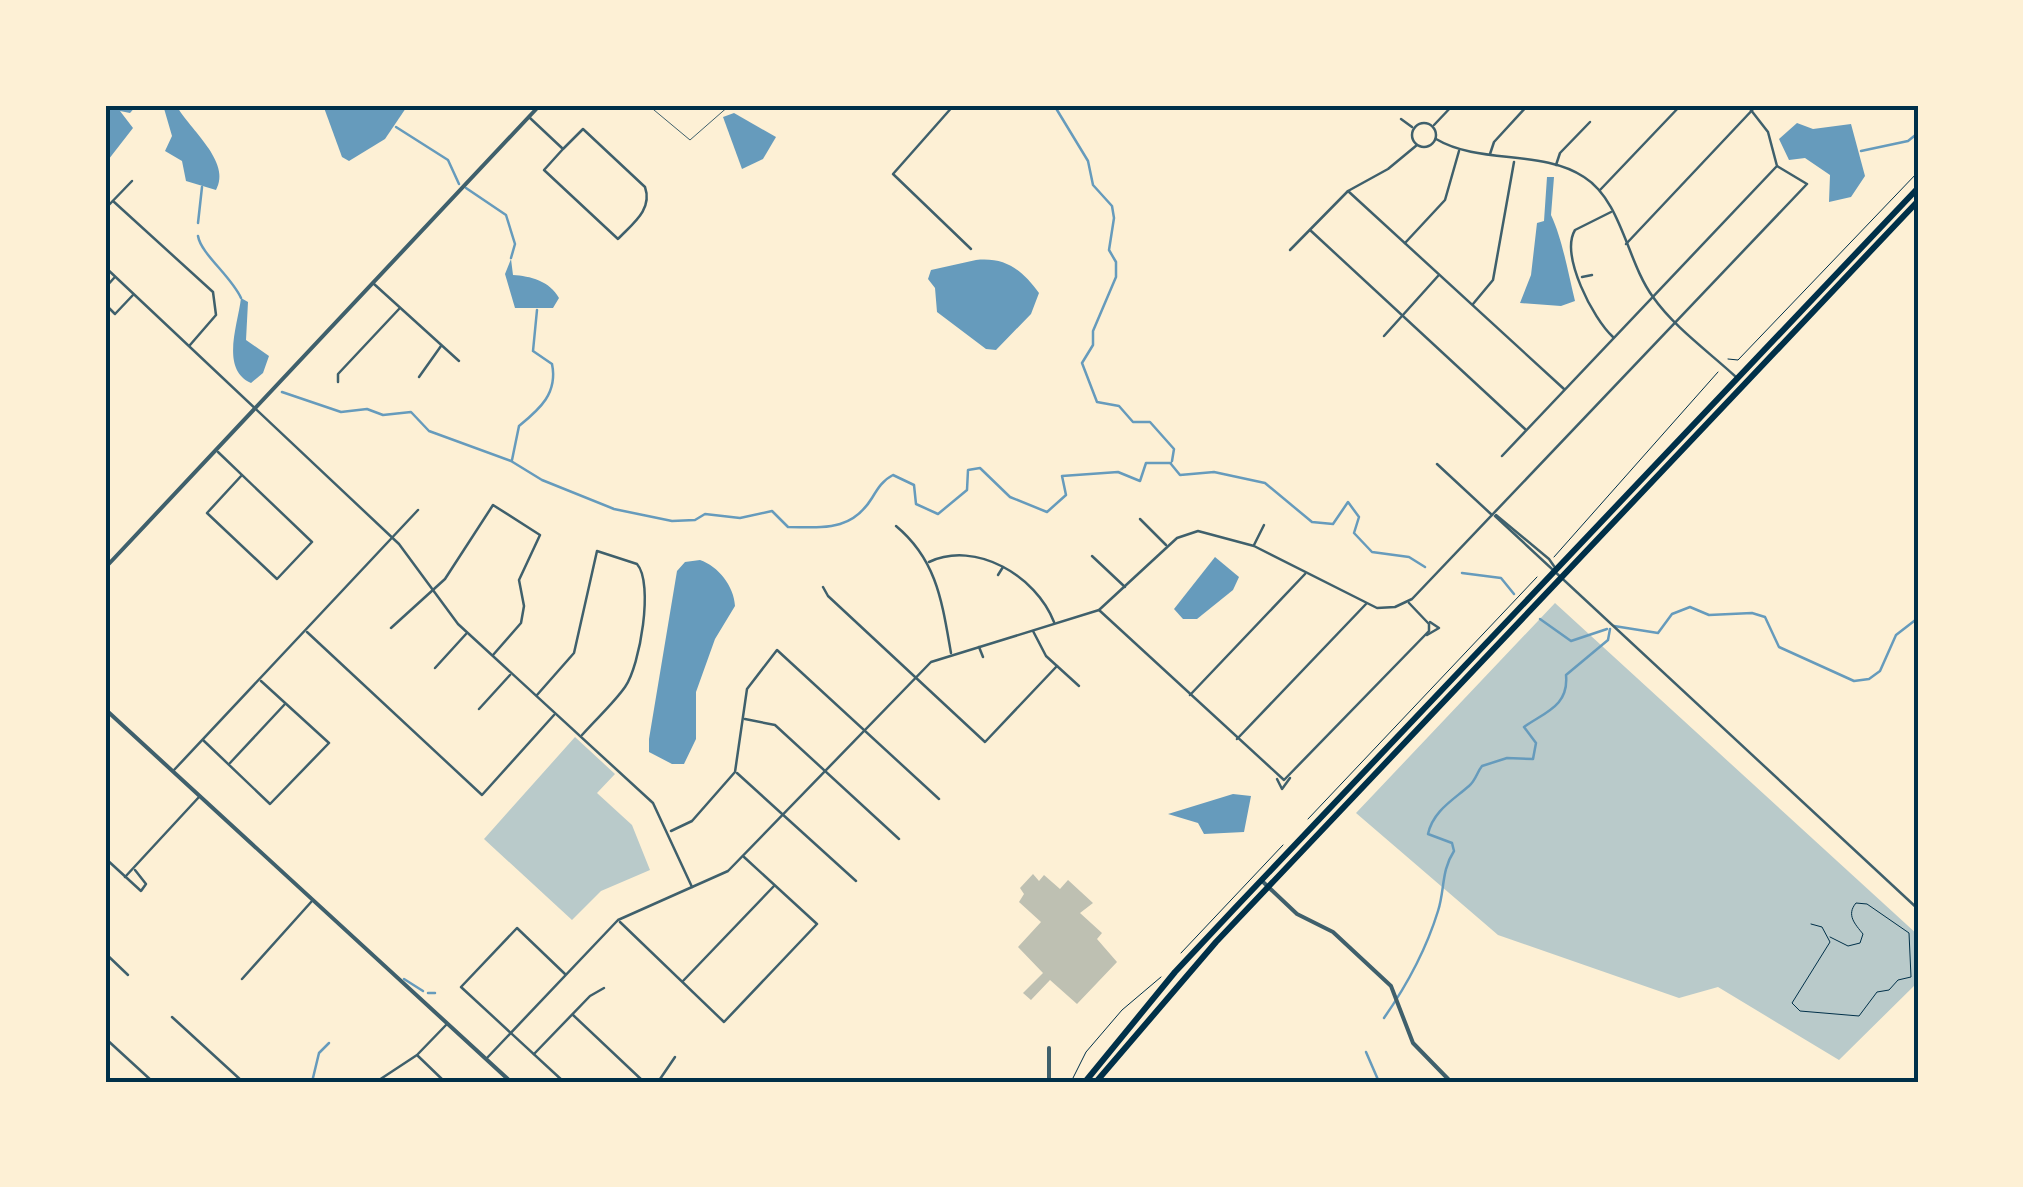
<svg xmlns="http://www.w3.org/2000/svg" width="2023" height="1187" viewBox="0 0 2023 1187" font-family="'PT Sans',sans-serif">
<rect width="100%" height="100%" fill="#fdf0d5"/>
<!-- green -->
<g fill="#b9caca">
<polygon points="1555,603 1918,935 1918,982 1839,1060 1718,987 1679,998 1498,935 1356,813"/>
<polygon points="575,737 615,774 597,793 632,825 650,870 601,891 572,920 484,839"/>
</g>
<!-- water -->
<g fill="#669bbc">
<polygon points="105,105 137,105 130,113 120,111 133,128 105,164"/>
<path d="M163,105h13c14,25 56,57 40,85l-30,-9 -4,-20 -17,-10 7,-15z"/>
<polygon points="323,105 408,105 385,139 349,161 342,157"/>
<polygon points="734,113 776,137 763,159 742,169 723,117"/>
<polygon points="1797,123 1813,129 1851,124 1865,176 1851,197 1829,202 1830,175 1805,158 1789,160 1779,139"/>
<path d="M1547,177h7l-3,38c11,23 17,57 24,86l-14,5 -41,-3 11,-28 6,-52 7,-2z"/>
<path d="M511,259l2,16c17,1 37,6 46,23l-6,10h-38l-10,-34z"/>
<path d="M976,260c30,-3 46,10 63,33l-8,21 -35,36 -10,-1 -49,-37 -2,-24 -7,-9 3,-9z"/>
<path d="M241,298l7,4 -2,38 23,16 -6,17 -12,10c-31,-14 -13,-58 -10,-85z"/>
<polygon points="1215,557 1239,577 1233,590 1197,619 1183,619 1174,609"/>
<path d="M700,560c18,6 34,26 35,46l-20,33 -19,53v47l-12,25h-12l-23,-12v-13l28,-168 8,-9z"/>
<polygon points="1233,794 1251,796 1244,832 1204,834 1198,823 1168,814"/>
</g>
<g fill="none" stroke-linecap="round" stroke-linejoin="round">
<!-- stream -->
<g stroke="#669bbc" stroke-width="2.5">
<polyline points="1054,105 1088,161 1093,185 1112,206 1114,218 1109,250 1116,262 1116,277 1093,331 1093,345 1082,363 1097,402 1119,406 1133,422 1150,422 1174,449 1172,461"/>
<polyline points="396,127 448,160 459,184"/>
<polyline points="1861,151 1908,141 1918,133"/>
<polyline points="466,188 506,215 515,244 511,258"/>
<polyline points="198,223 202,187"/>
<path d="M198,236c3,18 33,40 43,62"/>
<path d="M282,392l59,20 26,-3 16,6 28,-3 18,19 82,30 31,19 72,29 58,12 23,-1 10,-6 35,4 32,-7 16,16c35,0 63,5 84,-29 6,-10 11,-18 21,-23l21,10 2,19 22,10 29,-24 1,-20 12,-2 30,29 37,15 19,-17 -4,-19 56,-4 22,9 6,-18h25"/>
<path d="M512,460l7,-34c21,-17 39,-33 33,-62l-19,-13 4,-41"/>
<polyline points="1171,464 1180,475 1214,472 1265,483 1312,522 1333,524 1348,502 1359,517 1354,533 1372,552 1409,557 1425,567"/>
<polyline points="1462,573 1501,578 1514,594"/>
<polyline points="1540,619 1571,641 1607,629"/>
<polyline points="1614,626 1658,633 1672,614 1690,607 1709,615 1752,613 1765,617 1779,647 1854,681 1869,679 1880,671 1896,635 1918,618"/>
<polyline points="404,979 423,991"/>
<polyline points="428,993 435,993"/>
<path d="M1384,1018c23,-33 42,-68 54,-107 7,-22 3,-40 16,-60l-2,-8 -24,-9c5,-23 25,-34 41,-48 7,-6 8,-14 13,-20l25,-8 26,1 3,-16 -12,-16c21,-15 45,-21 42,-52l42,-35 2,-11"/>
<polyline points="1366,1052 1379,1082"/>
<polyline points="312,1082 319,1053 329,1043"/>
</g>
</g>
<!-- building -->
<polygon fill="#bec0b2" points="1033,874 1039,881 1044,875 1060,889 1068,880 1093,903 1080,913 1102,933 1097,939 1117,962 1077,1004 1050,980 1031,1000 1023,993 1043,973 1018,947 1041,922 1019,902 1024,894 1020,888"/>
<g fill="none" stroke-linecap="round" stroke-linejoin="round">
<!-- path -->
<g stroke="#003049" stroke-width="1">
<polyline points="1728,359 1738,360 1918,172"/>
<polyline points="1554,557 1718,372"/>
<polyline points="1308,819 1537,577"/>
<path d="M1811,924l11,3 8,15 -38,61 8,8 59,5 18,-24 12,-2 9,-10 13,-3 -2,-44 -42,-29 -11,-1c-10,12 -1,21 7,31l-3,9 -12,3 -18,-9"/>
<polyline points="1181,953 1283,845"/>
<polyline points="1071,1082 1086,1052 1122,1010 1161,977"/>
</g>
<!-- service -->
<polyline stroke="#3f606c" stroke-width="1" points="648,105 690,140 730,105"/>
<!-- minor -->
<g stroke="#3f606c" stroke-width="2.5">
<polyline points="954,105 893,174 971,249"/>
<path d="M530,118l33,31 -19,21 74,69c14,-15 35,-29 27,-52l-62,-58 -20,20"/>
<polyline points="1401,119 1412,127"/>
<circle cx="1424" cy="135" r="12"/>
<polyline points="1434,125 1453,105"/>
<path d="M1436,139c44,26 106,10 148,38 38,24 43,85 69,120 21,30 56,55 83,80"/>
<polyline points="1490,154 1494,142 1528,105"/>
<polyline points="1556,165 1560,153 1590,122"/>
<polyline points="1600,190 1681,105"/>
<polyline points="1348,191 1564,389"/>
<polyline points="113,201 213,292 216,315 190,345"/>
<polyline points="105,209 132,181"/>
<path d="M1611,212l-36,18c-15,25 18,89 38,107"/>
<polyline points="1310,230 1525,429"/>
<polyline points="1405,243 1445,200 1459,151"/>
<polyline points="1626,244 1757,105"/>
<polyline points="1290,250 1348,191 1388,169 1417,145"/>
<polyline points="105,267 399,544 458,624 653,803 692,887"/>
<polyline points="1582,277 1592,275"/>
<polyline points="374,284 459,361"/>
<polyline points="105,288 114,278"/>
<polyline points="105,304 115,314 133,295"/>
<polyline points="1473,304 1493,280 1514,162"/>
<polyline points="1384,336 1438,276"/>
<polyline points="419,377 441,346"/>
<polyline points="338,382 338,374 399,309"/>
<polyline points="218,452 312,542 277,579 207,513 242,475"/>
<polyline points="1502,456 1776,167"/>
<polyline points="1437,464 1492,515"/>
<polyline points="1496,515 1549,559 1556,569"/>
<polyline points="1495,516 1918,909"/>
<polyline points="1140,519 1166,545"/>
<path d="M896,526c41,34 46,76 55,127"/>
<polyline points="1254,545 1264,525"/>
<polyline points="1092,556 1125,587"/>
<path d="M929,562c47,-22 107,14 125,60"/>
<polyline points="998,575 1003,567"/>
<polyline points="823,587 828,596 985,742 1057,666"/>
<polyline points="1099,610 1284,780 1429,631 1429,624 1409,603"/>
<polyline points="391,628 445,579 493,505 540,535 519,580 524,606 521,623 493,655"/>
<polyline points="1033,631 1046,656 1079,686"/>
<polyline points="307,632 482,795 554,715"/>
<polyline points="1427,635 1439,628 1430,622"/>
<polyline points="979,647 983,657"/>
<polyline points="435,668 466,634"/>
<path d="M537,695l37,-42 23,-102 40,13c17,19 3,102 -12,123 -12,17 -29,32 -43,48"/>
<polyline points="1190,695 1305,574"/>
<polyline points="479,709 510,675"/>
<polyline points="745,719 775,725 899,839"/>
<polyline points="1237,739 1366,604"/>
<polyline points="203,740 270,804 329,743 261,681"/>
<polyline points="230,763 285,704"/>
<polyline points="174,770 418,510"/>
<polyline points="737,773 856,881"/>
<polyline points="1277,779 1282,789 1290,778"/>
<polyline points="671,831 692,821 735,772 747,689 777,650 939,799"/>
<polyline points="105,858 141,891 146,884 135,870"/>
<polyline points="125,877 199,797"/>
<polyline points="620,922 724,1022 817,924 744,857"/>
<polyline points="105,953 128,975"/>
<polyline points="242,979 312,901"/>
<polyline points="683,981 774,886"/>
<polyline points="573,1015 644,1082"/>
<polyline points="172,1017 243,1082"/>
<polyline points="105,1038 153,1082"/>
<polyline points="534,1054 590,996 604,988"/>
<polyline points="418,1056 445,1082"/>
<polyline points="486,1059 618,920 728,871 931,662 1099,610 1177,538 1198,531 1254,546 1377,608 1395,607 1412,599 1807,184 1777,166 1768,132 1747,105"/>
<polyline points="376,1082 417,1055 447,1024"/>
<polyline points="564,1082 461,987 517,928 565,974"/>
<polyline points="658,1082 675,1057"/>
</g>
<!-- tertiary -->
<g stroke="#3f606c" stroke-width="4">
<polyline points="105,568 540,105"/>
<polyline points="105,709 511,1082"/>
<polyline points="1261,880 1297,914 1333,932 1391,986 1413,1043 1451,1082"/>
<polyline points="1049,1048 1049,1082"/>
</g>
<!-- trunk -->
<g stroke="#003049" stroke-width="6">
<polyline points="1085,1082 1175,972 1235,908 1918,188"/>
<polyline points="1096,1082 1216,942 1918,201"/>
</g>
</g>
<!-- border -->
<rect width="2023" height="1187" fill="none" stroke="#fdf0d5" stroke-width="215"/>
<rect x="108" y="108" width="1808" height="972" fill="none" stroke="#003049" stroke-width="4"/>
</svg>
